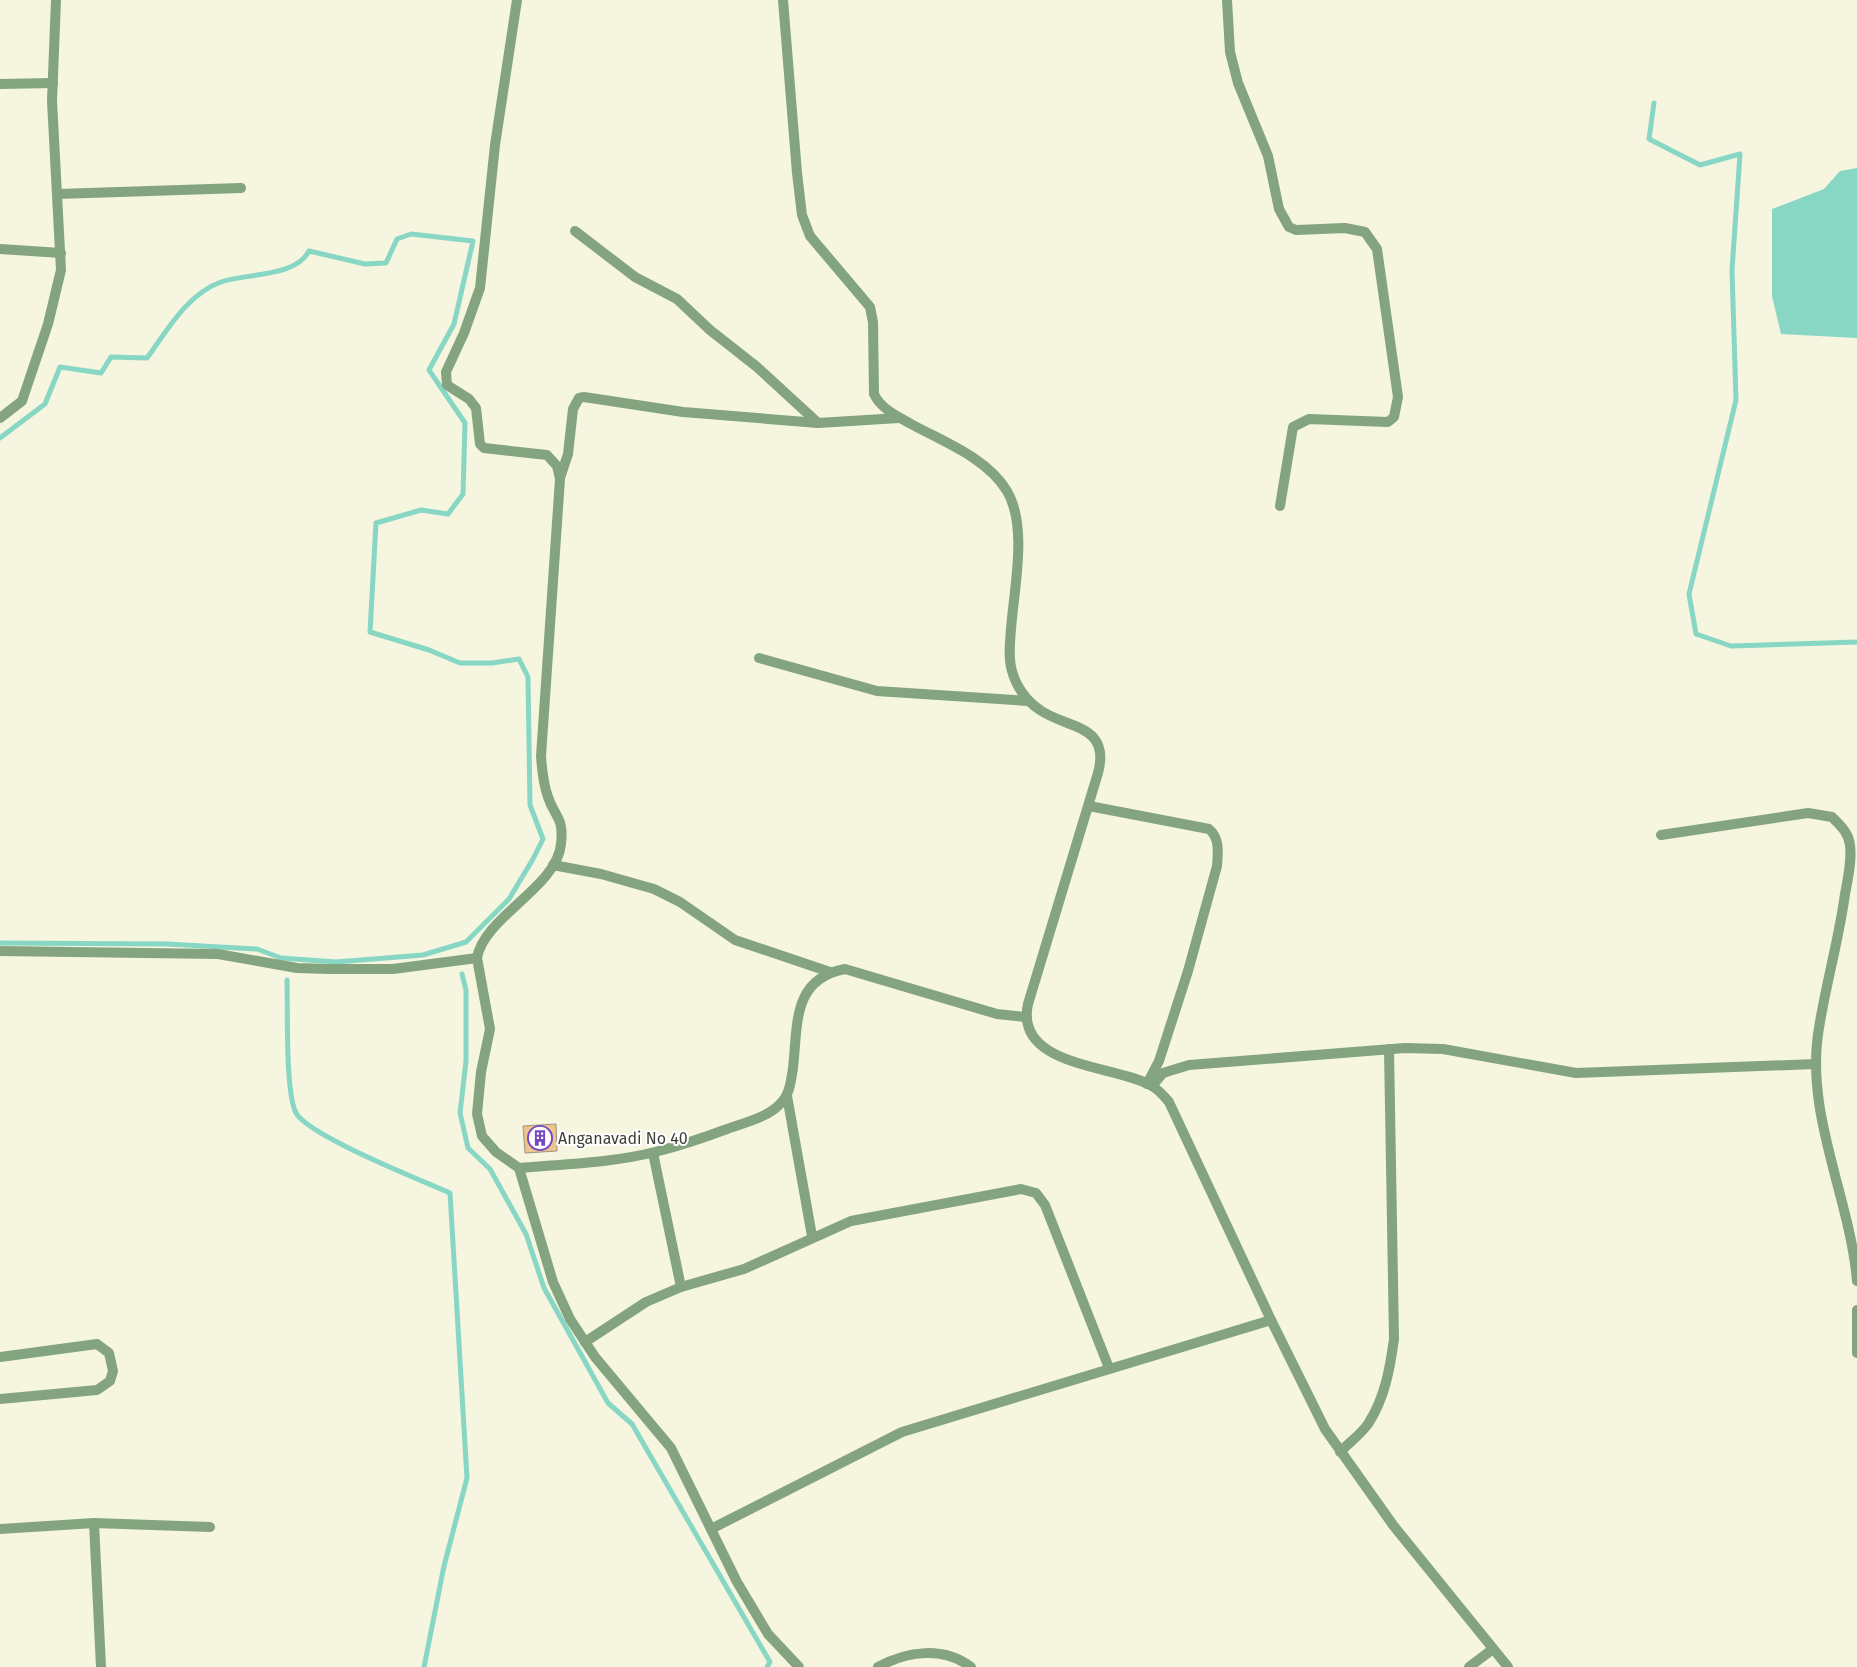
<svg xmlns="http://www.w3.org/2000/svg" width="1857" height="1667" viewBox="0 0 1857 1667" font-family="'Fira Sans',sans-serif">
<rect width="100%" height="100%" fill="#f5f5e0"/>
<!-- water -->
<polygon fill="#87d7c4" points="1857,168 1857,338 1781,334 1772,296 1772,209 1824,189 1840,171"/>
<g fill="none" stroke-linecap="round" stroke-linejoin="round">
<!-- stream -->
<g stroke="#87d7c4" stroke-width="5">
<polyline points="1654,103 1649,139 1700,165 1740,154 1732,270 1736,400 1689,594 1696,634 1731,646 1857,642"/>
<path d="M0,438l45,-34 15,-37 41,6 10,-16 36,1c20,-27 40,-64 74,-76 24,-9 74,-4 88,-31l56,13 21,-1 11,-24 14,-5 62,7 -19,83 -25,46 36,53 -2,71 -15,20 -27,-4 -45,13 -6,109 59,18 31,13h32l27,-4 9,18 2,128 13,34 -10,20 -24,40 -43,43 -43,13 -87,7 -55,-4 -24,-9 -90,-5 -167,-1"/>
<polyline points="462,974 466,990 466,1061 460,1113 468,1148 490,1169 526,1234 544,1288 608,1403 632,1424 770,1662 767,1667"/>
<path d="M287,980c1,29 -2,111 9,133 13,23 125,67 154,80l17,285 -23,88 -20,101"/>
</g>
</g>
<!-- building -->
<polygon fill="#edc48e" stroke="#a09383" points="556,1124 557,1151 525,1153 523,1126"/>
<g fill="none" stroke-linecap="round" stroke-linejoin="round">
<!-- service -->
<polyline stroke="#83a47f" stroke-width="10" points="58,194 241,188"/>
<!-- minor -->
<g stroke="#83a47f" stroke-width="10">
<path d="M517,0l-22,145 -15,143 -16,45 -18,39 1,13 22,14 7,9 4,36 4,4 63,7 10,11 3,13 -19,277c1,15 2,27 7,41 7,21 16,20 13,47 -4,43 -77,73 -84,114l13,71 -9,43 -4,42 5,22 14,16 23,16 34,114 17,37 25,38 76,91 66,134 31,52 31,33"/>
<path d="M783,0l14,173 5,42 8,21 60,71 3,15 1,72c7,15 23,22 37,30 33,18 76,34 96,67 21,36 7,97 4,138 -1,13 -3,29 1,42 4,15 14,30 28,39 27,19 71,14 58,63l-70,231c-14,64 90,61 124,82 7,4 12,10 17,16l102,218 54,109 68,96 115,142"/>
<polyline points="1227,0 1230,52 1238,83 1268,156 1279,209 1289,227 1296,230 1345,228 1365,232 1377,249 1398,397 1394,417 1388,422 1309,419 1293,427 1280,506"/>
<polyline points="0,84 53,83"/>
<polyline points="575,231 635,277 677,299 710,330 757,367 818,423"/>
<polyline points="0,249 61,253"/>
<polyline points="0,418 22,401 48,324 61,270 52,101 56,0"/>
<polyline points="560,478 568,454 573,409 579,398 584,397 683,412 818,423 899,418"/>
<polyline points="759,658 877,691 1028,701"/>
<path d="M1089,806l120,23c11,9 9,24 8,37l-29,105 -29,90 -12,23"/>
<path d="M1661,835l147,-22 24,4c8,8 17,16 18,28 2,16 -2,33 -5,49 -6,45 -19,89 -26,134 -15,85 31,169 38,253"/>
<polyline points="553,865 601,874 654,889 680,902 735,940 830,972"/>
<polyline points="0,951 218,954 297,968 329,969 393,969 477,958"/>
<polyline points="1152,1086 1163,1073 1189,1065 1405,1048 1443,1049 1576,1073 1815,1064"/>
<polyline points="787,1096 812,1236"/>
<polyline points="653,1153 681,1287"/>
<path d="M519,1168c45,-4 92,-5 136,-16 24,-6 48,-14 72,-23 17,-6 42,-12 54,-26 9,-9 10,-23 12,-35 5,-44 -1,-89 52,-99l152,45 28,3"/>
<polyline points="1857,1310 1857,1353"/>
<polyline points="585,1342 646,1302 681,1287 744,1269 851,1221 1021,1189 1036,1193 1045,1205 1109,1368"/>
<polyline points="0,1357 97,1344 109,1353 113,1371 110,1381 97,1390 0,1399"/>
<path d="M1340,1452c9,-9 21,-18 28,-28 17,-26 22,-56 26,-85l-5,-290"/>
<polyline points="94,1523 101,1667"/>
<polyline points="0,1529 94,1523 210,1527"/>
<polyline points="711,1529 902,1432 1271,1320"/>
<path d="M878,1667c29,-16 65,-21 93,0"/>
<polyline points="1469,1667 1493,1649"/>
</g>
</g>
<!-- icons -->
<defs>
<symbol id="building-ring" viewBox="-11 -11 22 22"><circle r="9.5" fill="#fff" stroke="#7549c1" stroke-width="1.5"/><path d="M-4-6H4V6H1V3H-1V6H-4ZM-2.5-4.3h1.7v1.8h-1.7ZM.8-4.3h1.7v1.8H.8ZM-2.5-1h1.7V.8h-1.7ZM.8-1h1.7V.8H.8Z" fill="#7549c1"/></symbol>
</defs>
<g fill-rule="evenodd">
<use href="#building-ring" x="526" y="1124" width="28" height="28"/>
</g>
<g text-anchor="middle" stroke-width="4" stroke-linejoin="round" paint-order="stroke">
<!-- poi labels -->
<g font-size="16" fill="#3d3d35" stroke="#fff" text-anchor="start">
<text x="558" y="1144">Anganavadi No 40</text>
</g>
</g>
</svg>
